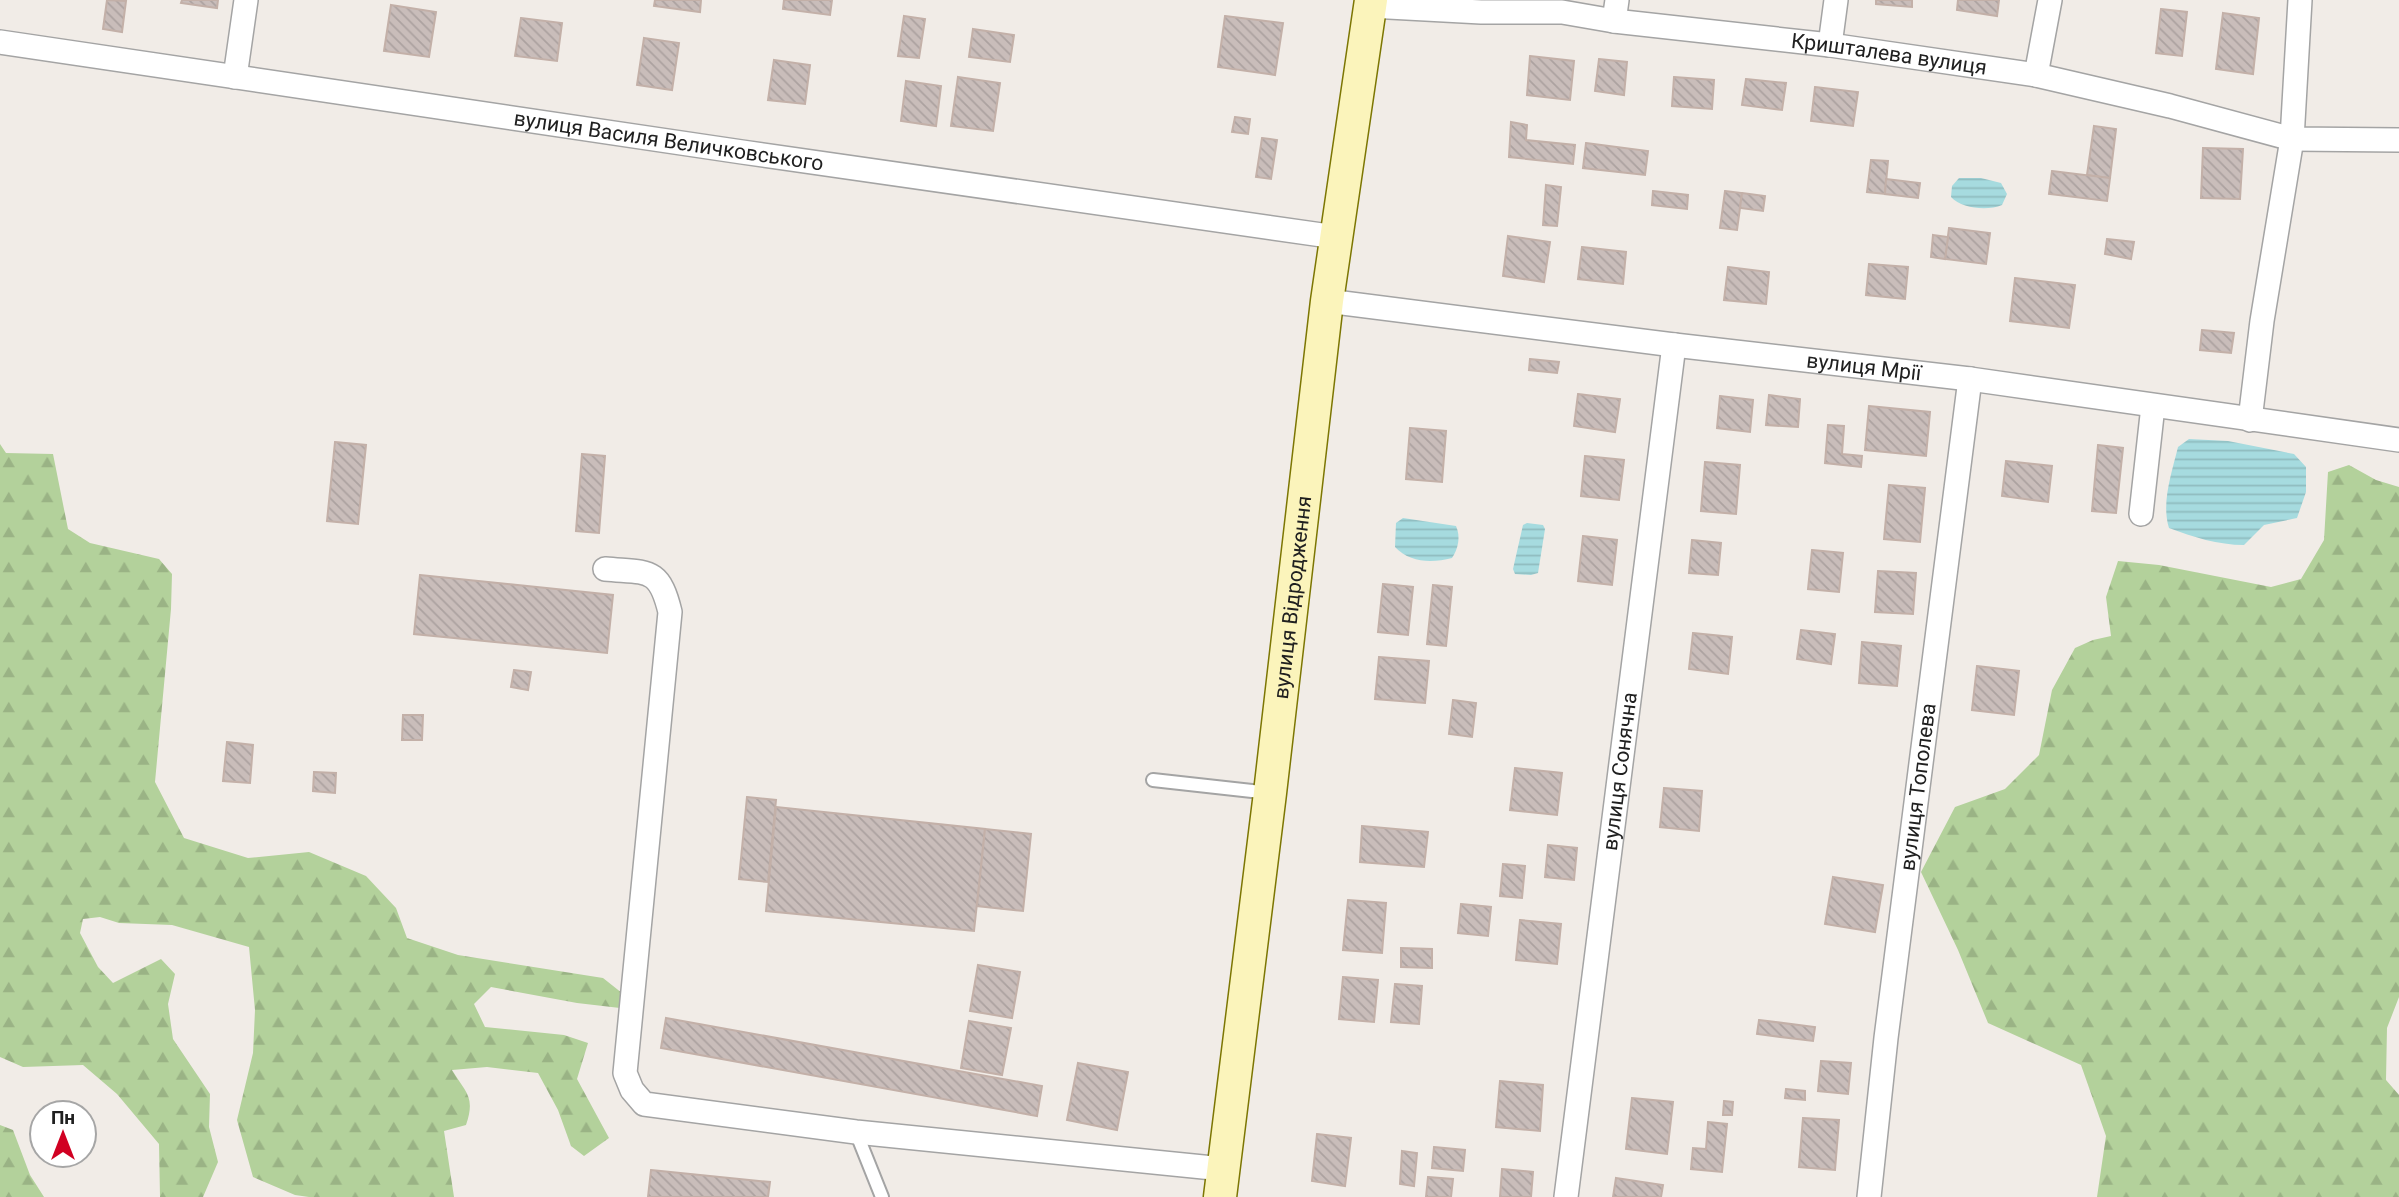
<svg xmlns="http://www.w3.org/2000/svg" width="2399" height="1197" viewBox="0 0 2399 1197" font-family="Roboto,sans-serif">
<defs>
<pattern id="forest-firs" width="22" height="20" patternUnits="userSpaceOnUse" patternTransform="scale(1.75)"><rect width="22" height="20" fill="#b3d19b"/><path d="M5 1l3.5 6h-7zM16 11l3.5 6h-7z" fill="#9ab385"/></pattern>
<pattern id="water-rules" width="6" height="5" patternUnits="userSpaceOnUse" patternTransform="scale(1.75)"><rect width="6" height="5" fill="#a6dbdf"/><path d="M0 2.5h6" fill="none" stroke="#8fbcbf"/></pattern>
<pattern id="building-back-hatch" width="6" height="6" patternUnits="userSpaceOnUse" patternTransform="scale(1.75)"><rect width="6" height="6" fill="#c9bdba"/><path d="M-1 5l2 2M0 0l6 6M5-1l2 2" fill="none" stroke="#aca2a0"/></pattern>
</defs>
<rect width="100%" height="100%" fill="#f1ece7"/>
<!-- forest -->
<g fill="url(#forest-firs)">
<path d="M0,444l6,9 47,1 15,75 22,14 69,16 13,15 -1,35 -16,173 29,56 64,20 61,-6 57,24 30,32 11,30 51,17 145,23 24,19 -7,11 -43,-5 -86,-16 -17,17 11,23 79,8 24,8 -11,36 32,59 -25,18 -13,-10 -13,-36 -20,-37 -51,-6 -35,3c13,22 24,26 14,55l-22,6 10,66h-145l-14,-2 -42,-18 -16,-57 16,-67 2,-43 -6,-63 -77,-22 -53,-2 -19,-6 -17,2 -3,14 18,34 15,16 48,-24 14,15 -7,30 5,35 37,55 -1,33 9,35 -15,35h-43l-1,-53 -42,-50 -34,-29 -60,2 -23,-10z"/>
<polygon points="2349,465 2376,480 2399,487 2399,997 2387,1028 2386,1080 2399,1095 2399,1197 2097,1197 2106,1136 2081,1065 1988,1023 1958,950 1921,872 1955,807 2005,789 2039,755 2052,690 2075,648 2093,640 2111,636 2106,597 2118,561 2159,565 2271,587 2301,579 2324,540 2328,472"/>
<polygon points="0,1125 13,1130 30,1175 44,1197 0,1197"/>
</g>
<!-- water -->
<g fill="url(#water-rules)">
<path d="M1959,178h22l20,5 6,11 -5,11c-14,6 -40,4 -51,-8l1,-11z"/>
<path d="M2189,439l39,2 66,13 12,13v25l-9,26 -33,7 -20,20c-26,0 -51,-8 -75,-17 -8,-25 3,-56 9,-81z"/>
<path d="M1403,518l53,8c5,11 2,23 -4,32 -20,5 -42,5 -57,-11l1,-24z"/>
<polygon points="1527,523 1543,525 1545,529 1538,573 1531,575 1515,574 1513,569 1523,525"/>
</g>
<!-- building -->
<g fill="url(#building-back-hatch)" stroke="#c3b0a8" stroke-width="2">
<polygon points="107,0 126,1 122,32 103,29"/>
<polygon points="182,0 218,0 217,8 181,3"/>
<polygon points="655,0 701,0 700,12 654,6"/>
<polygon points="784,0 832,0 830,15 783,9"/>
<polygon points="1876,0 1912,0 1912,7 1876,4"/>
<polygon points="1958,0 1999,0 1997,16 1957,10"/>
<polygon points="391,5 436,12 429,57 384,51"/>
<polygon points="2161,9 2187,12 2182,56 2156,53"/>
<polygon points="2223,13 2259,18 2253,74 2216,69"/>
<polygon points="904,16 925,19 919,58 898,56"/>
<polygon points="1225,16 1283,23 1275,75 1218,67"/>
<polygon points="521,18 562,23 557,61 515,56"/>
<polygon points="973,29 1014,35 1010,62 969,57"/>
<polygon points="644,38 679,43 672,90 637,85"/>
<polygon points="1530,56 1574,61 1570,100 1527,95"/>
<polygon points="1599,59 1627,62 1624,95 1595,91"/>
<polygon points="774,60 810,65 805,104 768,100"/>
<polygon points="958,77 1000,83 993,131 951,126"/>
<polygon points="1674,77 1714,80 1712,109 1672,106"/>
<polygon points="1746,79 1786,83 1782,110 1742,105"/>
<polygon points="906,81 941,86 936,126 901,121"/>
<polygon points="1815,87 1858,92 1853,126 1811,121"/>
<polygon points="1235,117 1250,119 1248,134 1232,132"/>
<polygon points="1511,122 1527,125 1526,140 1575,145 1573,164 1509,157"/>
<polygon points="2094,126 2116,129 2110,178 2087,175"/>
<polygon points="1262,138 1277,140 1271,179 1256,177"/>
<polygon points="1586,143 1648,151 1645,175 1583,168"/>
<polygon points="2203,148 2243,149 2240,199 2201,198"/>
<polygon points="1871,160 1888,161 1885,194 1867,192"/>
<polygon points="2052,171 2110,178 2107,201 2049,194"/>
<polygon points="1886,179 1920,183 1918,198 1885,194"/>
<polygon points="1546,185 1561,187 1557,226 1543,225"/>
<polygon points="1653,191 1688,195 1687,209 1652,205"/>
<polygon points="1725,191 1742,193 1737,230 1720,228"/>
<polygon points="1742,193 1765,196 1763,211 1740,208"/>
<polygon points="1949,228 1990,233 1986,264 1945,259"/>
<polygon points="1933,235 1948,237 1945,259 1931,257"/>
<polygon points="1508,236 1550,242 1544,282 1503,276"/>
<polygon points="2107,239 2134,242 2131,259 2105,254"/>
<polygon points="1582,247 1626,252 1623,284 1578,279"/>
<polygon points="1869,264 1908,267 1905,299 1866,295"/>
<polygon points="1728,267 1769,272 1766,304 1724,300"/>
<polygon points="2015,278 2075,285 2069,328 2010,321"/>
<polygon points="2202,330 2234,333 2231,353 2200,350"/>
<polygon points="1530,359 1559,362 1557,373 1529,370"/>
<polygon points="1578,394 1620,399 1615,432 1574,426"/>
<polygon points="1769,395 1800,399 1798,427 1766,425"/>
<polygon points="1720,396 1753,400 1750,432 1717,428"/>
<polygon points="1869,406 1930,412 1926,456 1865,450"/>
<polygon points="1828,425 1844,426 1842,454 1862,456 1861,467 1825,463"/>
<polygon points="1410,428 1446,431 1442,482 1406,479"/>
<polygon points="335,442 366,445 358,524 327,521"/>
<polygon points="2098,445 2123,448 2116,513 2092,511"/>
<polygon points="582,454 605,456 599,533 576,531"/>
<polygon points="1585,456 1624,460 1619,500 1581,496"/>
<polygon points="2006,461 2052,466 2048,502 2002,496"/>
<polygon points="1705,462 1740,465 1736,514 1701,511"/>
<polygon points="1889,485 1925,488 1920,542 1884,539"/>
<polygon points="1583,536 1617,540 1612,585 1578,581"/>
<polygon points="1692,540 1721,543 1718,575 1689,573"/>
<polygon points="1812,550 1843,553 1839,592 1808,589"/>
<polygon points="1878,571 1916,573 1913,614 1875,612"/>
<polygon points="420,575 613,595 607,653 414,634"/>
<polygon points="1383,584 1413,587 1408,635 1378,632"/>
<polygon points="1433,585 1452,587 1446,646 1427,644"/>
<polygon points="1801,630 1835,634 1831,664 1797,659"/>
<polygon points="1693,633 1732,637 1728,674 1689,669"/>
<polygon points="1862,642 1901,646 1897,686 1859,683"/>
<polygon points="1379,657 1429,661 1425,703 1375,699"/>
<polygon points="1977,666 2019,671 2014,715 1972,710"/>
<polygon points="514,670 531,672 528,690 511,687"/>
<polygon points="1453,700 1476,703 1472,737 1449,734"/>
<polygon points="403,715 423,715 422,740 402,740"/>
<polygon points="227,742 253,745 250,783 223,781"/>
<polygon points="1515,768 1562,773 1557,815 1510,810"/>
<polygon points="314,772 336,773 335,793 313,791"/>
<polygon points="1664,788 1702,791 1699,831 1660,827"/>
<polygon points="747,797 776,800 768,882 739,879"/>
<polygon points="776,807 985,829 974,931 766,911"/>
<polygon points="1362,826 1428,832 1424,867 1360,862"/>
<polygon points="985,829 1031,834 1023,911 977,906"/>
<polygon points="1548,845 1577,848 1574,880 1545,877"/>
<polygon points="1503,864 1525,866 1522,898 1500,896"/>
<polygon points="1833,877 1883,885 1875,932 1825,924"/>
<polygon points="1348,900 1386,903 1382,953 1343,950"/>
<polygon points="1461,904 1491,907 1488,936 1458,933"/>
<polygon points="1520,920 1561,924 1557,964 1516,960"/>
<polygon points="1401,948 1432,949 1432,968 1401,967"/>
<polygon points="978,965 1020,972 1012,1018 970,1011"/>
<polygon points="1343,977 1378,980 1374,1022 1339,1019"/>
<polygon points="1395,984 1422,986 1419,1024 1391,1022"/>
<polygon points="666,1018 1042,1086 1037,1116 661,1048"/>
<polygon points="1759,1020 1815,1027 1813,1041 1757,1034"/>
<polygon points="969,1021 1011,1028 1002,1075 961,1068"/>
<polygon points="1821,1061 1851,1063 1848,1094 1818,1091"/>
<polygon points="1078,1063 1128,1072 1117,1130 1067,1120"/>
<polygon points="1500,1081 1543,1085 1540,1131 1496,1127"/>
<polygon points="1786,1089 1805,1091 1805,1100 1785,1098"/>
<polygon points="1632,1098 1673,1102 1667,1154 1626,1149"/>
<polygon points="1724,1101 1733,1102 1732,1115 1723,1115"/>
<polygon points="1803,1118 1839,1120 1835,1170 1799,1167"/>
<polygon points="1708,1122 1727,1124 1722,1172 1691,1169 1693,1148 1706,1149"/>
<polygon points="1317,1134 1351,1138 1345,1186 1312,1181"/>
<polygon points="1434,1147 1465,1150 1463,1171 1432,1168"/>
<polygon points="1402,1151 1417,1153 1414,1186 1400,1184"/>
<polygon points="1502,1169 1533,1172 1531,1197 1500,1197"/>
<polygon points="651,1170 770,1182 768,1197 648,1197"/>
<polygon points="1428,1177 1453,1179 1451,1197 1426,1197"/>
<polygon points="1616,1178 1663,1185 1661,1197 1613,1197"/>
</g>
<g fill="none" stroke-linecap="round" stroke-linejoin="round">
<defs>
<g id="lane">
<polyline points="1153,780 1270,793"/>
<polyline points="856,1132 882,1197"/>
</g>
<g id="street">
<path id="s1" d="M1370,6l111,6h81l52,9 216,24 206,30 134,31 122,33 107,1"/>
<polyline points="1614,21 1617,0"/>
<path id="s2" d="M0,42l742,110 594,85"/>
<polyline points="1830,45 1836,0"/>
<polyline points="2036,75 2050,0"/>
<polyline points="235,77 246,0"/>
<path id="s3" d="M1327,301l347,44 296,34 429,61"/>
<polyline points="2250,420 2262,321 2292,139 2300,0"/>
<polyline points="2141,514 2153,406"/>
<path d="M605,569c42,4 54,-3 65,43l-45,461 7,17 12,14 212,28 367,37"/>
<path id="s4" d="M1566,1197l108,-852"/>
<path id="s5" d="M1869,1197l17,-159 84,-659"/>
</g>
<g id="secondary">
<path id="s6" d="M1220,1197l50,-404 57,-492 44,-301"/>
</g>
</defs>
<!-- lane casing -->
<use href="#lane" stroke="#a4a4a4" stroke-width="16"/>
<!-- street casing -->
<use href="#street" stroke="#a4a4a4" stroke-width="26"/>
<!-- secondary casing -->
<use href="#secondary" stroke="#7c7603" stroke-width="35"/>
<!-- lane -->
<use href="#lane" stroke="#fff" stroke-width="12"/>
<!-- street -->
<use href="#street" stroke="#fff" stroke-width="23"/>
<!-- secondary -->
<use href="#secondary" stroke="#fbf4bb" stroke-width="32"/>
</g>
<g text-anchor="middle" stroke-width="5" stroke-linejoin="round" paint-order="stroke">
<!-- street labels -->
<g font-size="21" fill="#202020" stroke="#fff">
<text dy="7" stroke="none"><textPath href="#s1" startOffset="522">Кришталева вулиця</textPath></text>
<text dy="7" stroke="none"><textPath href="#s2" startOffset="676">вулиця Василя Величковського</textPath></text>
<text dy="7" stroke="none"><textPath href="#s3" startOffset="541">вулиця Мрії</textPath></text>
<text dy="7" stroke="none"><textPath href="#s6" startOffset="604">вулиця Відродження</textPath></text>
<text dy="7" stroke="none"><textPath href="#s4" startOffset="429">вулиця Сонячна</textPath></text>
<text dy="7" stroke="none"><textPath href="#s5" startOffset="413">вулиця Тополева</textPath></text>
</g>
</g>
<!-- north arrow -->
<g transform="translate(63 1134)"><circle r="33" fill="#ffffff" stroke="#a6a6a6" stroke-width="2"/>
<path d="M0-5L12 26L0 18L-12 26Z" fill="#d10022"/>
<text y="-10" font-size="19" font-weight="bold" text-anchor="middle" fill="#202020">Пн</text>
</g>
</svg>
